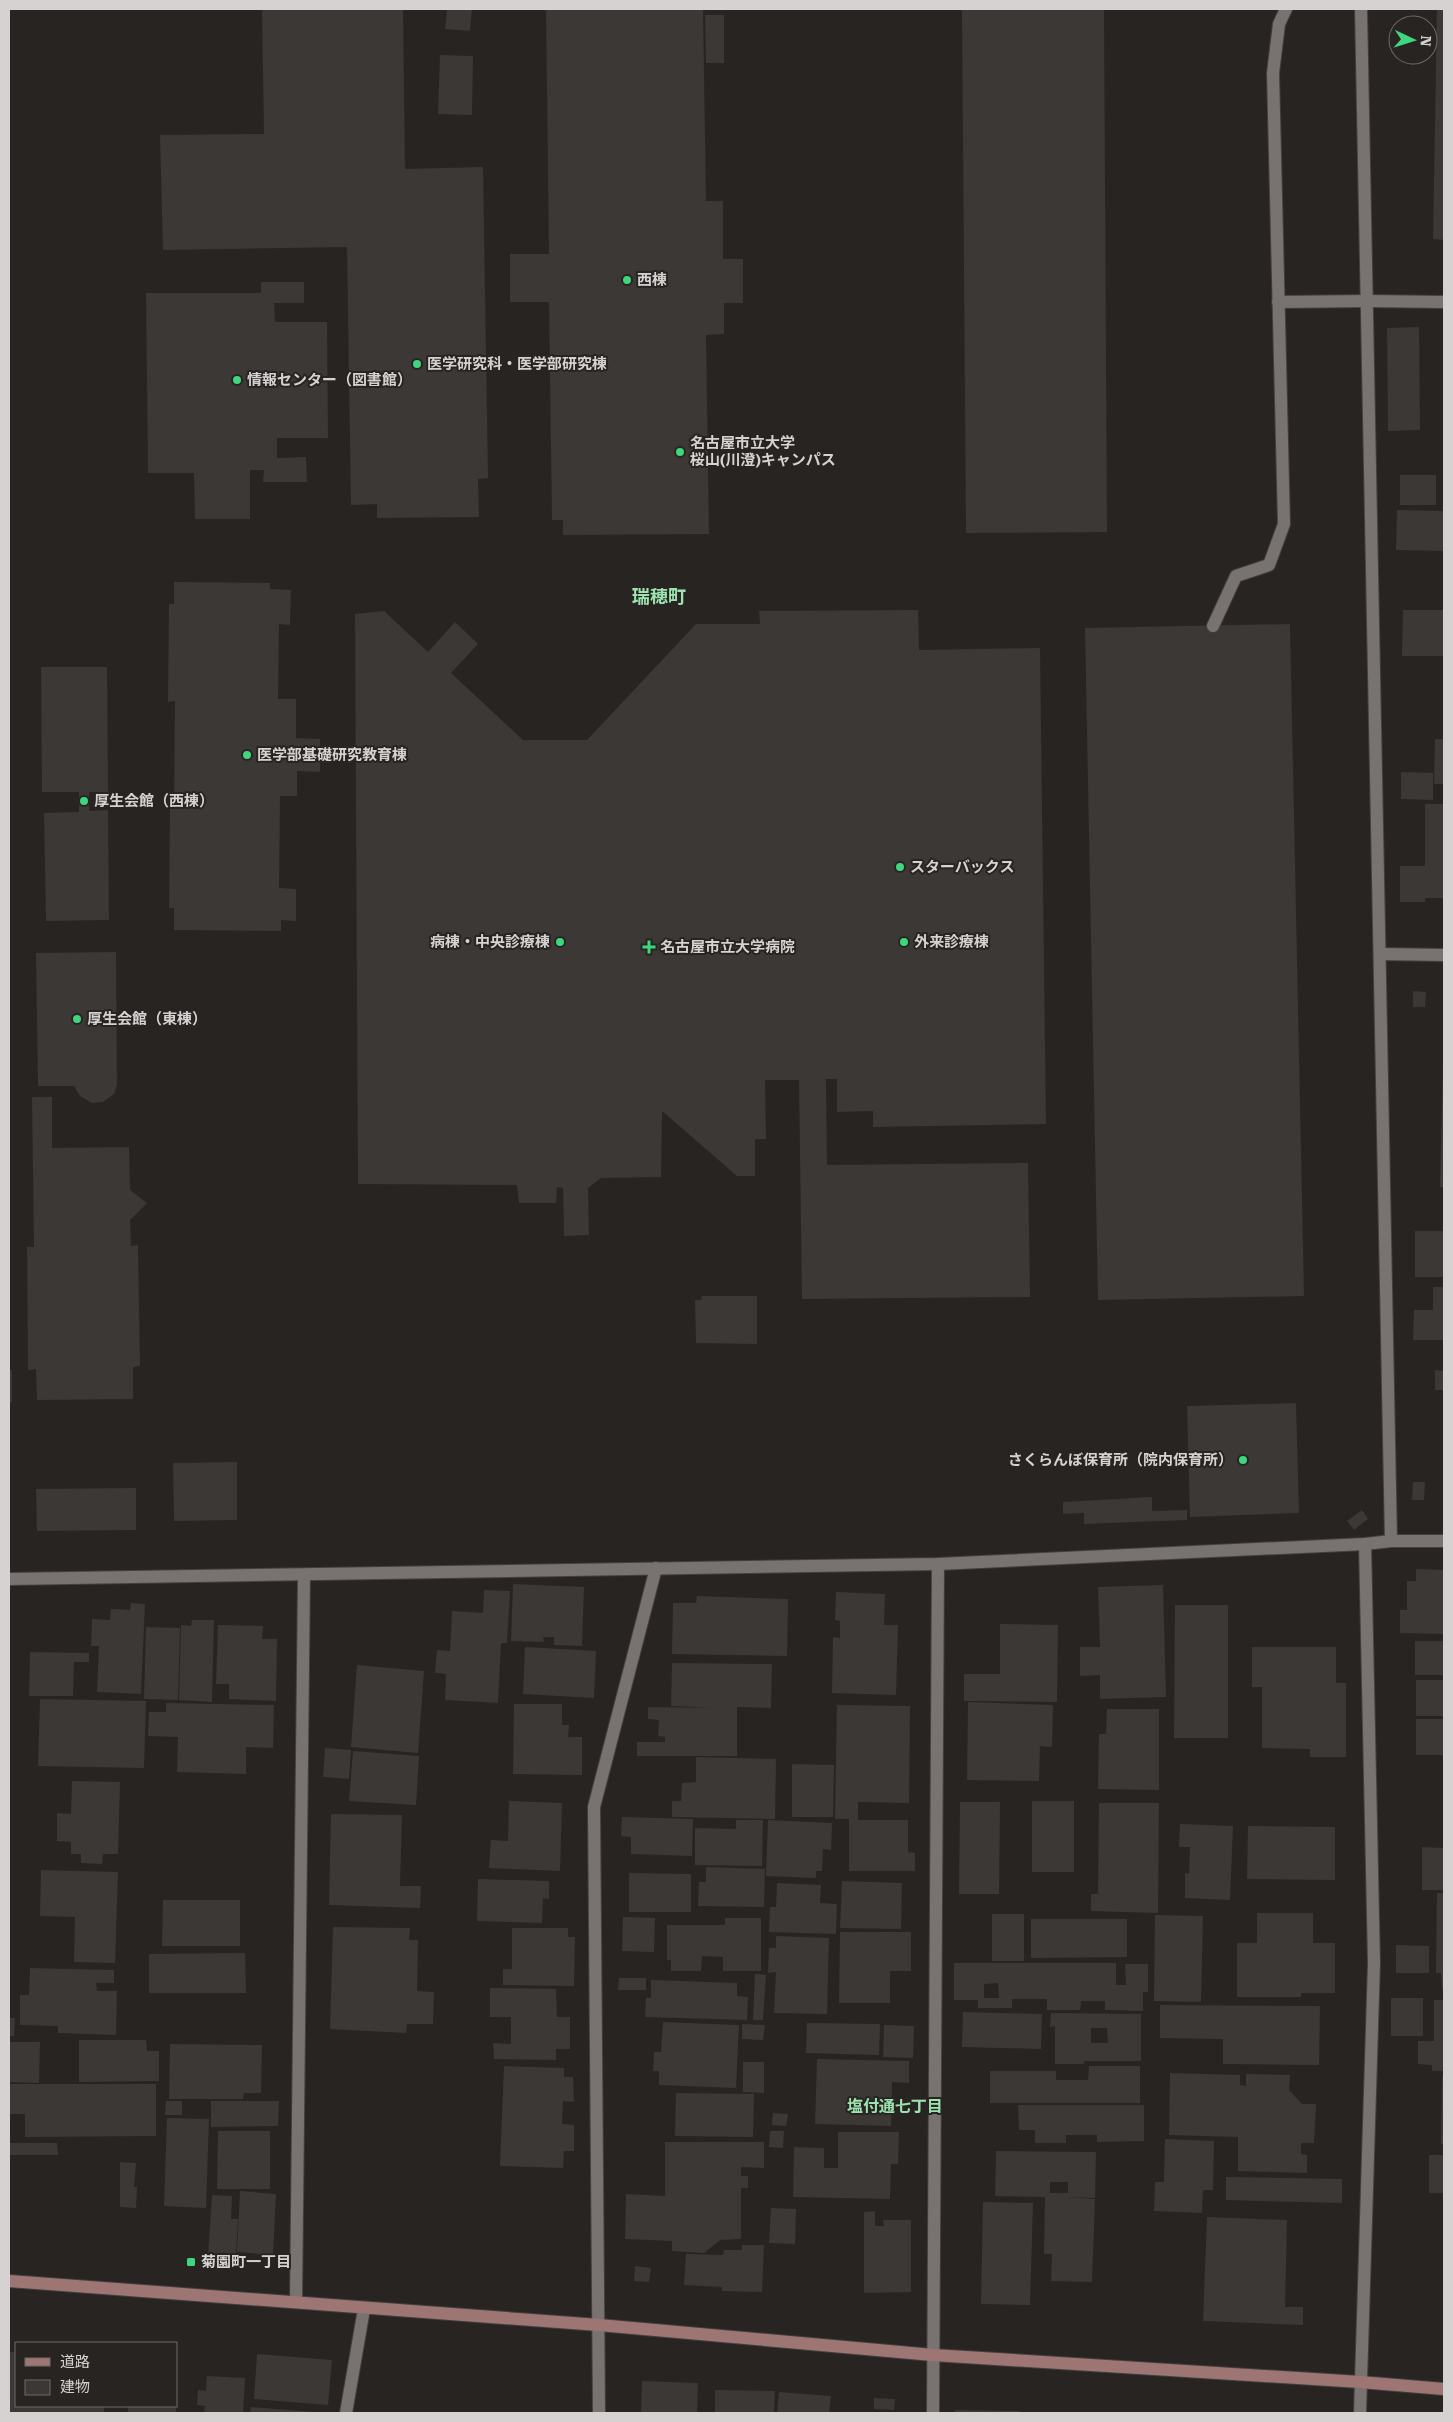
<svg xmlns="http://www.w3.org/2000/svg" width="1453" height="2422" viewBox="0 0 1453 2422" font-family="'Roboto Serif','Noto Sans JP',serif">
<rect width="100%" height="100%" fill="#282422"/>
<!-- building -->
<g fill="#3b3835" fill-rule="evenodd">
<polygon points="262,9 403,9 405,169 483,167 488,478 478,479 479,517 377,518 377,504 351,505 347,247 163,250 160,135 264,134"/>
<polygon points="447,9 472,9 470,31 445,29"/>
<polygon points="546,9 703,9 706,201 723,201 723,259 743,259 743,303 724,303 724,334 706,335 709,534 563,535 563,520 552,520 549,302 510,302 510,254 549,254"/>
<polygon points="962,9 1104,9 1107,532 966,533"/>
<polygon points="1437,9 1444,9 1444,240 1433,239"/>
<polygon points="705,15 724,15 724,63 706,63"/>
<polygon points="440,55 473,56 472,115 438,114"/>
<polygon points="261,282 304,282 304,303 274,303 275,322 327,322 328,438 277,438 277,458 306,457 307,482 263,482 264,470 250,470 250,519 195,519 194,473 148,473 146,293 261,293"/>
<polygon points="1419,327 1420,430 1388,431 1387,328"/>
<rect x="1400" y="475" width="36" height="30"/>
<polygon points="1397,510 1444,511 1444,551 1396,550"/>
<polygon points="174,582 270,583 270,589 291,590 290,625 279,624 278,699 296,699 296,738 320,739 320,772 297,771 297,796 280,796 279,888 296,889 296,921 281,920 281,931 174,930 174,908 169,908 170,809 174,809 175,701 168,702 169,604 174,604"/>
<polygon points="918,610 919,650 1040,648 1046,1124 873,1127 873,1111 837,1112 837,1079 826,1079 827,1165 1028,1163 1030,1297 802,1299 799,1080 765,1080 766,1139 755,1139 755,1176 737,1176 662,1111 661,1177 601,1178 588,1188 589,1235 564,1236 563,1188 557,1187 556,1203 519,1203 517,1185 358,1184 355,614 384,611 428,652 455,622 478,644 451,673 523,740 587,740 696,624 760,624 759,611"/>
<polygon points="1403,610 1444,610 1444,656 1402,656"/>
<polygon points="1290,624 1304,1296 1098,1300 1085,628"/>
<polygon points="41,667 107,667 108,792 89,792 89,811 108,810 109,920 46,921 44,813 79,812 79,792 42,792"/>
<polygon points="1435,739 1444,739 1444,784 1434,784"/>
<polygon points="1401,772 1433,773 1433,800 1401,799"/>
<polygon points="1425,804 1444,804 1444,898 1425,898 1425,902 1400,902 1400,866 1425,866"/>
<polygon points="116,952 117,1085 114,1094 103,1102 92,1103 80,1096 74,1086 38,1086 36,953"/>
<polygon points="1413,991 1426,992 1425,1007 1413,1007"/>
<polygon points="1443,1063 1444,1063 1444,1187 1440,1187"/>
<polygon points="32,1097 52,1097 52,1148 129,1147 130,1190 147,1203 130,1220 131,1246 138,1245 140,1366 133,1367 133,1399 37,1400 36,1369 28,1370 27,1247 34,1247"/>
<rect x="1415" y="1231" width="29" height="46"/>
<polygon points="1433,1287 1444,1287 1444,1340 1413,1340 1414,1310 1433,1310"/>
<polygon points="702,1296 757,1296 757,1344 696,1343 695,1300 701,1300"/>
<rect x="9" y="1370" width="3" height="32"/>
<polygon points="1435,1370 1444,1371 1444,1390 1435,1390"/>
<polygon points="1296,1403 1299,1513 1190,1517 1187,1406"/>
<polygon points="237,1462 237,1520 174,1521 173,1463"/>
<polygon points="1413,1482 1425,1482 1424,1500 1412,1500"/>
<polygon points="136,1488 136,1530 37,1531 36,1489"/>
<polygon points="1152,1497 1152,1511 1187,1510 1187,1520 1084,1524 1084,1513 1063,1514 1063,1502"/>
<polygon points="1362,1510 1368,1519 1354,1530 1347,1521"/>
<polygon points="1416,1569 1444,1570 1444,1634 1400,1633 1400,1610 1407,1610 1407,1581 1416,1581"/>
<polygon points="513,1584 584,1587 582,1646 554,1645 554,1637 543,1637 544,1642 511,1641"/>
<polygon points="1163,1585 1166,1697 1100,1699 1100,1675 1080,1676 1080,1647 1100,1647 1098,1587"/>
<polygon points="484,1590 510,1591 507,1643 501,1643 498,1703 445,1700 446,1674 435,1673 437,1650 450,1651 452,1611 483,1613"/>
<polygon points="836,1592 885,1594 884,1625 898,1625 896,1695 832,1693 833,1637 840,1638 840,1621 835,1620"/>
<polygon points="697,1596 788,1599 787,1656 672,1654 673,1603 696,1603"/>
<polygon points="131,1603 145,1604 141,1694 97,1692 99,1646 91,1646 92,1619 110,1620 111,1609 130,1610"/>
<polygon points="1175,1605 1228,1605 1228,1738 1174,1738"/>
<polygon points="192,1620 214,1620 212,1702 179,1700 181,1625 191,1626"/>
<polygon points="1000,1624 1058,1625 1057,1702 964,1701 964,1674 1000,1674"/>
<polygon points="218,1625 263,1626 262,1639 277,1639 276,1701 229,1699 229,1684 216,1684"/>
<polygon points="146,1627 180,1628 178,1700 144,1699"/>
<rect x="1415" y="1641" width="29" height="34"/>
<polygon points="525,1647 596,1651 594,1698 523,1694"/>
<polygon points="1252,1647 1336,1647 1336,1683 1346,1683 1346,1757 1310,1757 1310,1749 1262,1748 1262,1687 1252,1687"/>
<polygon points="30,1652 89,1653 89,1662 74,1662 73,1696 29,1696"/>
<polygon points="672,1663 772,1664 771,1708 737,1707 737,1756 637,1756 637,1742 665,1742 665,1737 658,1736 659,1720 648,1719 648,1707 711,1708 671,1706"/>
<polygon points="357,1665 424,1671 418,1753 351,1747"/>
<rect x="1416" y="1680" width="28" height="36"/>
<polygon points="40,1699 146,1701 144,1768 38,1766"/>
<polygon points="968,1702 1053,1705 1052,1747 1040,1746 1039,1781 967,1780"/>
<polygon points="166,1703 274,1705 273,1748 246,1747 246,1774 177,1772 178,1737 148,1736 149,1712 166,1712"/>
<polygon points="514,1704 562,1704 562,1725 569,1725 568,1737 582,1737 582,1775 513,1774"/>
<polygon points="837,1705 910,1706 909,1803 858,1802 858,1820 908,1820 908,1852 915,1853 915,1871 849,1871 849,1819 835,1819"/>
<polygon points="1107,1709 1159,1709 1159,1790 1098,1789 1099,1734 1106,1734"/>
<rect x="1416" y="1719" width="28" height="36"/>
<polygon points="325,1748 351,1750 349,1779 323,1777"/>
<polygon points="353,1751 419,1756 416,1805 349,1801"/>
<polygon points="696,1757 776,1759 775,1819 672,1817 672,1801 681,1801 682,1783 696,1782"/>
<polygon points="792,1764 834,1765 833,1817 792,1817"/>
<polygon points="72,1781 120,1782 118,1854 103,1854 102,1864 81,1863 81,1854 71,1854 71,1842 57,1841 57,1813 71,1814"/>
<polygon points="509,1801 562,1803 560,1871 489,1868 491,1840 508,1841"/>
<rect x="1032" y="1801" width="42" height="71"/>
<polygon points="960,1802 1000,1802 999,1894 959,1894"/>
<polygon points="1099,1803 1159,1803 1158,1913 1091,1911 1091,1894 1098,1894"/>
<polygon points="331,1814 402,1815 400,1886 421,1886 420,1908 329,1905"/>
<polygon points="622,1817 693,1819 692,1856 631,1854 631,1837 621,1836"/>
<polygon points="736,1820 763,1820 762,1866 695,1865 695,1828 736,1829"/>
<polygon points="768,1820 832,1823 831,1850 823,1849 822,1871 816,1871 816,1878 766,1876"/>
<polygon points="1180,1824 1233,1826 1230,1900 1185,1898 1185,1873 1189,1874 1190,1847 1179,1847"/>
<polygon points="1248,1826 1335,1827 1335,1880 1247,1879"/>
<polygon points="1422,1847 1444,1848 1444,1890 1422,1890"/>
<polygon points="706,1867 765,1869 764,1907 698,1906 699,1882 706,1882"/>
<polygon points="41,1870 118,1872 115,1963 74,1962 75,1917 40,1916"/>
<polygon points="629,1873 691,1874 691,1912 629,1912"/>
<polygon points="478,1879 549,1881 549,1899 543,1898 542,1923 477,1921"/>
<polygon points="842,1881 902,1883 901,1929 840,1928"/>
<polygon points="777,1883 821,1885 820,1903 837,1904 836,1934 769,1932 770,1907 776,1907"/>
<polygon points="1437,1893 1444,1893 1444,1989 1442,1989 1441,1973 1436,1973"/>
<polygon points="163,1900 240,1900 240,1946 162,1946"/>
<polygon points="1257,1913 1313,1913 1313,1943 1335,1943 1335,1993 1301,1993 1301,1997 1237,1997 1237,1943 1257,1943"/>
<rect x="992" y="1914" width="32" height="47"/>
<polygon points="1155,1915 1203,1916 1201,2002 1154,2001"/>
<polygon points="623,1917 655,1918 654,1952 622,1951"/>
<polygon points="725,1918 761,1918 761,1971 723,1971 723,1957 702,1956 701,1971 671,1971 671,1960 667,1960 667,1925 725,1925"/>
<polygon points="1031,1919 1127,1919 1127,1957 1031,1958"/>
<polygon points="333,1927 410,1928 409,1940 418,1940 417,1991 434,1992 433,2024 407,2024 406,2033 330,2029"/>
<polygon points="512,1928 568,1928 568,1937 575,1937 574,1986 503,1985 503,1969 512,1969"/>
<polygon points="840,1932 911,1932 911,1971 890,1971 890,2003 839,2003"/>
<polygon points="776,1936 829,1938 827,2014 774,2013 776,1972 768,1973 769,1948 776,1948"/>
<polygon points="1396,1945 1429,1946 1429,1973 1396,1973"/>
<polygon points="245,1953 246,1993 149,1993 149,1954"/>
<path d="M954,1963h162v22h10l-1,-21h23v28h-5v19l-38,-1v-9h-24l-1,9h-33v-11h-35v9h-34v-8h-24zM998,1983l1,15h-15v-14z"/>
<polygon points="30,1968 114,1970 114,1983 96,1983 97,1991 117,1991 116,2035 58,2033 58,2026 20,2025 20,1995 29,1995"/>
<polygon points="755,1974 766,1975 763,2020 753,2020"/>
<polygon points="619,1978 646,1978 646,1990 618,1990"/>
<polygon points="651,1980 737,1983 737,1996 748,1997 747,2020 645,2017 646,1998 651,1998"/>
<polygon points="490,1988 556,1989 557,2017 570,2017 570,2049 556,2049 556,2060 494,2059 493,2043 511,2044 511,2017 490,2017"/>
<rect x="1391" y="1998" width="32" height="38"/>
<polygon points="1434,2000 1444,2000 1444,2071 1432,2071 1432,2065 1418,2064 1418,2041 1434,2041"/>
<polygon points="1160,2005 1320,2006 1319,2065 1223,2064 1223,2039 1160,2038"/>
<polygon points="963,2012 1042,2014 1041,2049 962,2047"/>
<path d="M1051,2013l90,1v47h-57v3h-29v-38l-5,1zM1091,2028h16l1,15h-17z"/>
<polygon points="9,2018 15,2018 14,2036 9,2036"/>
<polygon points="663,2022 739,2025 736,2088 659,2085 659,2071 653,2071 654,2052 661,2052"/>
<polygon points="807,2023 880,2024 879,2055 806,2053"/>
<polygon points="742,2024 765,2025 763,2040 742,2039"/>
<polygon points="884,2025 914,2026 913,2058 883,2057"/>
<polygon points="79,2040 146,2040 147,2051 159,2051 159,2081 79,2082"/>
<polygon points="9,2042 40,2042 39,2083 9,2082"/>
<polygon points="170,2044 262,2045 261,2093 244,2093 243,2099 169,2099"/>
<polygon points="817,2059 909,2061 909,2083 892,2082 891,2126 815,2124"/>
<polygon points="743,2062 764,2062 764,2093 743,2092"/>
<polygon points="504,2066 564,2068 564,2077 573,2077 574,2102 563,2101 562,2124 574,2125 574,2151 564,2151 563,2168 500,2166"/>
<polygon points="1089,2066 1140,2066 1140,2103 990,2103 990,2071 1056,2071 1056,2080 1088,2080"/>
<polygon points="1170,2073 1240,2075 1240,2085 1246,2086 1246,2074 1290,2075 1289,2090 1302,2104 1316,2104 1314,2143 1301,2143 1301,2154 1307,2155 1307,2173 1238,2171 1238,2137 1169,2135"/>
<polygon points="1442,2076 1444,2076 1444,2145 1441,2144"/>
<polygon points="9,2084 156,2084 156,2136 25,2137 25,2114 9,2114"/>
<polygon points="676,2093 754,2094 753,2137 675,2136"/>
<polygon points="166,2101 182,2101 182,2115 165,2115"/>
<polygon points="211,2101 279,2101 278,2126 211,2127"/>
<polygon points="1018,2105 1144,2105 1144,2141 1097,2142 1097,2135 1066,2135 1066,2143 1035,2143 1035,2130 1019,2130"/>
<polygon points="773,2113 788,2114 786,2126 772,2125"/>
<polygon points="167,2118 209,2119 206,2208 164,2206"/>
<polygon points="218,2131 270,2131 270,2189 217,2189"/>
<polygon points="770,2131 784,2131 783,2148 769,2147"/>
<polygon points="838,2132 899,2132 898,2164 891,2164 890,2199 793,2197 794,2147 824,2148 824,2168 838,2168"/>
<polygon points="1165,2139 1214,2141 1213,2190 1203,2190 1202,2213 1154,2211 1155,2182 1164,2182"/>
<polygon points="665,2142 764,2142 764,2168 741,2167 741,2176 748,2176 748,2188 741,2188 741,2239 720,2240 704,2253 672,2251 672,2241 625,2239 626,2194 665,2196"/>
<polygon points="9,2143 57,2143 58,2155 9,2155"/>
<path d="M996,2151l100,1 -1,46 -29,-1 29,2 -3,83 -41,-1 1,-27h-8l1,-57 -50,-1zM1050,2182h18v11h-18z"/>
<rect x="1429" y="2155" width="15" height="38"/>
<polygon points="120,2162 136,2163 134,2187 137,2187 136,2208 120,2207"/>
<polygon points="1226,2177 1342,2179 1342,2203 1226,2200"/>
<polygon points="240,2191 276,2194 273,2255 237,2252"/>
<polygon points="212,2195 232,2196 231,2219 238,2219 236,2257 208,2256"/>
<polygon points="983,2202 1033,2203 1030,2305 981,2304"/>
<polygon points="771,2208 796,2209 795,2244 769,2243"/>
<polygon points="875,2211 875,2226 884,2226 883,2220 911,2220 911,2292 864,2293 864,2212"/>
<polygon points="1207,2217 1287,2220 1285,2307 1303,2307 1303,2325 1203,2321"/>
<polygon points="742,2245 764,2245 762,2292 722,2291 722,2287 684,2285 686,2254 723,2255 724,2250 742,2250"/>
<polygon points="635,2266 651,2268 649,2282 634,2281"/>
<polygon points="9,2352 16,2352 16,2406 104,2406 104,2413 9,2413"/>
<polygon points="257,2354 332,2360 328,2405 254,2399"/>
<polygon points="207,2376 245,2378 243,2413 204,2413 205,2406 197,2405 198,2390 206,2391"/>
<polygon points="642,2381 698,2383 697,2413 641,2413"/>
<polygon points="715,2390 775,2391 774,2413 715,2413"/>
<polygon points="779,2392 831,2396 829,2413 777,2413"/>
<polygon points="874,2398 895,2399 894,2410 874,2409"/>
<rect x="128" y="2406" width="48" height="7"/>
<polygon points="251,2407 315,2412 315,2413 250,2413"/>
<polygon points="955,2410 1020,2411 1020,2413 955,2413"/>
</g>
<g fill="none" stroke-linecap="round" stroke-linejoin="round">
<defs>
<g id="lane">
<polyline points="1278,302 1368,301"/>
<polyline points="1213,626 1236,576 1269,565 1284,524 1273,73 1279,24 1286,9"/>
</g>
<g id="street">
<polyline points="1361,9 1391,1541"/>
<polyline points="1368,301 1444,302"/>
<polyline points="1380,954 1444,955"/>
<polyline points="9,1579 938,1564 1365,1544 1391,1541 1444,1541"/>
<polyline points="296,2302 304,1575"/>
<polyline points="346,2413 364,2309"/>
<polyline points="599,2413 594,1807 656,1568"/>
<polyline points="933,2413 938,1564"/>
<polyline points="1360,2413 1374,1963 1365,1544"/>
</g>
<polyline id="secondary" points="9,2281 599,2325 933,2355 1360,2382 1444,2389"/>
</defs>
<!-- lane casing -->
<use href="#lane" stroke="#44403f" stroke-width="14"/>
<!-- street casing -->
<use href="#street" stroke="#44403f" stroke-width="14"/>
<!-- secondary casing -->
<use href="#secondary" stroke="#44403f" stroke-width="14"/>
<!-- lane -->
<use href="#lane" stroke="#787371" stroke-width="12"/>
<!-- street -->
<use href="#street" stroke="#787371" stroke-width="12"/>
<!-- secondary -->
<use href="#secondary" stroke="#9d7673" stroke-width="12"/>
</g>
<!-- markers -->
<g fill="#3ed77d" stroke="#282422" stroke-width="2">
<circle cx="627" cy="280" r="5"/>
<circle cx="417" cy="364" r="5"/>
<circle cx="237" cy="380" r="5"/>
<circle cx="680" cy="452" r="5"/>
<circle cx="247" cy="755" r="5"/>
<circle cx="84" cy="801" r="5"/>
<circle cx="900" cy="867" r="5"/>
<circle cx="560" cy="942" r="5"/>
<circle cx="904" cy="942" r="5"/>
<path d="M646.5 939.5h5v5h5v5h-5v5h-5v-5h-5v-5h5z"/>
<circle cx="77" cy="1019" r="5"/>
<circle cx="1243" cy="1460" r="5"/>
<rect x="186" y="2257" width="10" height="10" rx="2.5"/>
</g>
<g text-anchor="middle" stroke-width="4" stroke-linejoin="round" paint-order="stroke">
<!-- poi labels -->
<g font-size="15" font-weight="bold" fill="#d5d2d1" stroke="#282422" text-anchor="start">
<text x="637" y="285">西棟</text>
<text x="427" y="369">医学研究科・医学部研究棟</text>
<text x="247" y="385">情報センター（図書館）</text>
<text x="690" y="448">名古屋市立大学<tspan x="690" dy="17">桜山(川澄)キャンパス</tspan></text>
<text x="257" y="760">医学部基礎研究教育棟</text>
<text x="94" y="806">厚生会館（西棟）</text>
<text x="910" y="872">スターバックス</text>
<text x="550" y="947" text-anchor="end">病棟・中央診療棟</text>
<text x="914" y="947">外来診療棟</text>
<text x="660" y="952">名古屋市立大学病院</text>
<text x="87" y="1024">厚生会館（東棟）</text>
<text x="1233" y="1465" text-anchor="end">さくらんぼ保育所（院内保育所）</text>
<text x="201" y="2267">菊園町一丁目</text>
</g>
<!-- neighbourhood labels -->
<g font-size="16" font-weight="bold" fill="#9ce3b0" stroke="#282422">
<text x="895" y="2112">塩付通七丁目</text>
</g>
<!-- quarter labels -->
<g font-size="18" font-weight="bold" fill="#9ce3b0" stroke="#282422">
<text x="659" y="603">瑞穂町</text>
</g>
</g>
<!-- border -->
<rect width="1453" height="2422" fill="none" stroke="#d5d2d1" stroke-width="20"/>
<!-- legend -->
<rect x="15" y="2342" width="162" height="65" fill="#282422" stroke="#6d6a68"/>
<rect x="25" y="2358" width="25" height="8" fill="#9d7673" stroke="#6d6a68"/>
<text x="60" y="2367" font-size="15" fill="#d5d2d1">道路</text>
<rect x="25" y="2380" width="25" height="15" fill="#3b3835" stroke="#6d6a68"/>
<text x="60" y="2392" font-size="15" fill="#d5d2d1">建物</text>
<!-- north arrow -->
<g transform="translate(1413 40) rotate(94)"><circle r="24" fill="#282422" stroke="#6d6a68"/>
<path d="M0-4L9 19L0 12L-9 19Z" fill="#3ed77d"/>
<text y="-8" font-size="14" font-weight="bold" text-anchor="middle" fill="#d5d2d1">N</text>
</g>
</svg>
